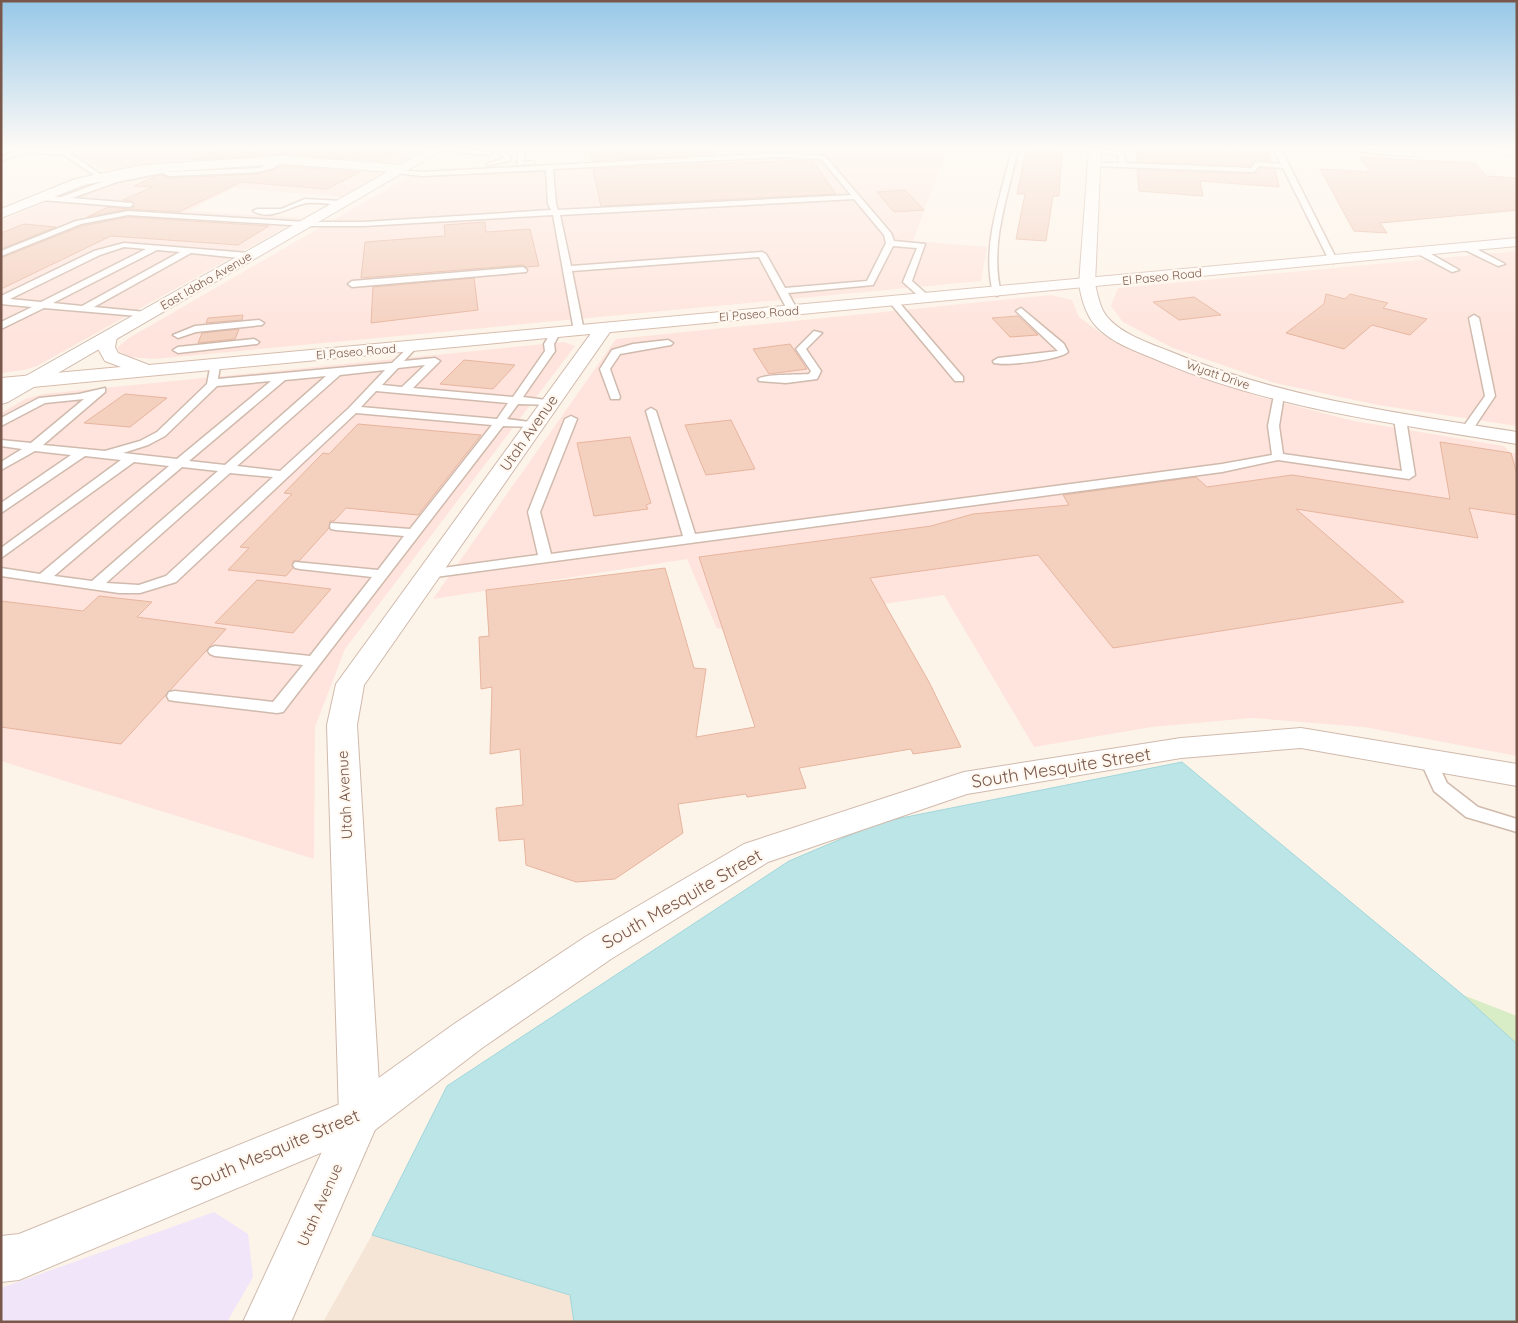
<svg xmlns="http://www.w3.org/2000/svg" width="1518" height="1323" viewBox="0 0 1518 1323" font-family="Quicksand,sans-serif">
<rect width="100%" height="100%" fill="#fdf4e9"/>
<!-- residential -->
<polygon fill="#f5e5d6" points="372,1235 570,1295 574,1322 323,1322"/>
<!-- commercial -->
<g fill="#fee4dc">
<polygon points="94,149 425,149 401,163 394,164 292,157 154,165 108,170 102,170 79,156"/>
<polygon points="829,149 947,149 913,241 987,247 981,281 154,359 130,357 119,351 118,347 129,338 418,171"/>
<polygon points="283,164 382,173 341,197 234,188 188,211 302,218 37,366 24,370 1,373 1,221 96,180 124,174"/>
<polygon points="1517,251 1517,426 1378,405 1275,383 1173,348 1123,322 1111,306 1118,288"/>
<polygon points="1051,295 1072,300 1079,317 1102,334 1162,362 1260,397 1354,421 1504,446 1511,453 1517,453 1517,756 1364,727 1252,718 1152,727 1034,747 944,595 717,629 687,559 433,599 616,339"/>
<polygon points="564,342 575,346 345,649 315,727 314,859 1,761 1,413 25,399 43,394"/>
</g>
<!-- education -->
<polygon fill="#f1e5fa" points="214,1212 248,1234 253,1277 227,1322 1,1322 1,1288"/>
<!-- green -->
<polygon fill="#d8ecc6" points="1463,995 1517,1016 1517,1044"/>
<!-- water -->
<polygon fill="#bce5e8" stroke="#a1d6da" points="1182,762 1463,995 1517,1044 1517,1322 574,1322 570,1295 372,1235 447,1086 789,861 881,822"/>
<!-- building -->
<g fill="#f4d0bf" stroke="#e7b59f">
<polygon points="216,150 402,150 380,161 283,154 192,160"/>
<polygon points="613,150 719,150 713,155 591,161 589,152"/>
<polygon points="1026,150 1062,150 1059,196 1053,196 1046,241 1016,239 1025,194 1017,194"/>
<polygon points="1136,150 1209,150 1267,153 1271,161 1256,160 1250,166 1137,162"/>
<polygon points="1360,157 1475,163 1486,176 1517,178 1517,210 1380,223 1387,233 1354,231 1320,169 1370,172"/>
<polygon points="812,160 836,194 601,206 593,169"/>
<polygon points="283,166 360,172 327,189 241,182 179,212 128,209 87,217 108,207 129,209 134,207 132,201 123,200 153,187 134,186 156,176 162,175 169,178 259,174"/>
<polygon points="1260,168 1275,169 1279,187 1200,181 1203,196 1139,191 1137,170 1254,174"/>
<polygon points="905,190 924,210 894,212 877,192"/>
<polygon points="128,217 269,226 238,245 111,236 1,289 1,258 82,226"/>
<polygon points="485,222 486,232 530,229 539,266 526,267 523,265 361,278 365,242 445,236 444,225"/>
<polygon points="24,224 56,227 1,249 1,233"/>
<polygon points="474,278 478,310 371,323 373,287"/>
<polygon points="1326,294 1345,299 1350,294 1388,303 1383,308 1427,319 1410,335 1372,325 1344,349 1286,333 1324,304"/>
<polygon points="1194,297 1221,315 1179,320 1153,302"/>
<polygon points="243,315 242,320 206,323 208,318"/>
<polygon points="1018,316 1038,335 1010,337 992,318"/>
<polygon points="239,329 235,339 198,343 202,333"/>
<polygon points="790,344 807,369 769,374 753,349"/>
<polygon points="464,360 515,365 493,389 440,384"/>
<polygon points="125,394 167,398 130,427 84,423"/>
<polygon points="731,420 755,469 706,475 685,425"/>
<polygon points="358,424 481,435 418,515 346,508 334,521 330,521 329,528 299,561 293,561 293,568 286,576 228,570 249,548 240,547 292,494 284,493 323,453 329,454"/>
<polygon points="630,437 651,503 646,505 648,509 594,516 577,443"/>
<polygon points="1440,442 1511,453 1517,474 1517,515 1469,508 1478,538 1296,509 1404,602 1113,648 1038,555 870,578 929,682 961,747 913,754 911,749 799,768 806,788 747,797 746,794 678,804 683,833 615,879 576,882 526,865 524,839 499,841 496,808 523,805 520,749 490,754 492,687 481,689 479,637 489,636 486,590 665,568 694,668 706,669 696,737 755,727 699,557 931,526 973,514 1069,505 1063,495 1196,477 1207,487 1292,475 1450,499"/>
<polygon points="257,580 331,589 293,633 215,623"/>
<polygon points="99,596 152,602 137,617 226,629 121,744 1,727 1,601 83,611"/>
</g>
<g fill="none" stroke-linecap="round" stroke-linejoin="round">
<defs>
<g id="service">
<polygon points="21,149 75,149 70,153 103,176 97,177 64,155 27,152 1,161 1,157"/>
<polygon points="463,149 489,151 492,153 489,155 434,150"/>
<polygon points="519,149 525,149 523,162 533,161 535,164 517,165"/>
<path d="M1012,149h6c-10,48 -29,95 -17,144l-4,3 -4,-3c-12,-49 8,-96 19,-144z"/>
<polygon points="1093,149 1123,152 1126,163 1251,168 1256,162 1281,164 1274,149 1281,149 1337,260 1333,263 1329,260 1283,168 1259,166 1254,172 1094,166 1092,163 1119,163 1118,155 1092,151"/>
<polygon points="1405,149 1412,149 1414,154 1411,156 1361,152 1364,150 1406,152"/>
<polygon points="502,152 510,155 511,160 487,166 487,164 505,158 499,154"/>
<path d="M780,153l45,3 66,77 3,8 31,3 -13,37 18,16v4h-6l-21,-19 14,-34 -24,-2 -20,39 -85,8 10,18 -5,3 -5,-3 -29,-54 -187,14 12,60 -5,3 -5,-3 -21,-116 -189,11h-58l-178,-11 -47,9 -80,32v-5l75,-30 52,-10 178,11h58l187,-12 -3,-6 -2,-34 -123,6 -28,-3 2,-3 26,2zM780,157l41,2 30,36 -293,15 -2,-6 -3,-35zM854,199l30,36 2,8 -19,38 -82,7 -19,-34 -4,-2 -191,14 -11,-51z"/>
<polygon points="281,159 286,160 273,168 259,172 169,176 162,173 117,182 72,198 132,203 133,205 129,207 41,200 37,198 41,196 61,197 112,178 159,170 157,167 160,165 170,172 259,168"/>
<path d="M305,199l38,2 4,2 -4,2c-11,0 -25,-3 -36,-2 -15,2 -37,19 -54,8l4,-2h24z"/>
<path d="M124,243l125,10 4,3 -4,3 -58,-6 -97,54 52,5 5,3 -2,2 -105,-9 -43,21v-7l31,-15 -31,-3v-8l93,-45zM124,247l22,2 -105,53 -31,-3 90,-44zM157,250l23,2 -98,54 -29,-3z"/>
<polygon points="1463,245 1469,245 1505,264 1498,266 1463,249"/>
<polygon points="1418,250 1424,250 1459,270 1452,272 1418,254"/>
<polygon points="523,267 527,270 526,272 352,287 348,284 352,281"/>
<polygon points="891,300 897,300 963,377 963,381 955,381 891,304"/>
<path d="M1021,308l43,36 4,8c-9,8 -61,14 -74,11l-1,-2 5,-3 60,-7 -40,-38 -2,-2z"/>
<polygon points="1474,315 1479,318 1495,396 1471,432 1467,433 1461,430 1485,396 1469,318"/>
<polygon points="259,320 264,323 262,325 196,332 178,338 173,335 195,326"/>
<path d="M552,331l8,2 -6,11 1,7 -32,46 31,4v4l-36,-1 -11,15 31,4v4l-35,-1 -220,286 -6,1 -102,-12 -6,-1 -2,-4 2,-4 6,-1 98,11 30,-37 -88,-9 -5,-2 -2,-3 2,-3 5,-2 95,10 62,-79 -72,-8 -5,-1 -2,-3 2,-3 83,8 26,-34 -68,-6 -5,-1 -1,-3 1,-3 79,6 82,-104 -136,-12 -180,169 -36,11h-21l-118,-17v-8l39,6 129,-108 -35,-4 -133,96v-10l120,-88 -36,-4 -84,57v-10l70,-48 -36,-4 -34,19v-8l21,-13 -21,-3v-6l30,3 53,-44 -39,4 -44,23v-8l38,-20 40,-4 26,-6v4l-62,53 62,6 35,-10 17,-9 50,-48 4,-21 9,2 -2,14 174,-16 21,-20 5,3 -14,15 31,-3 5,3 -27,27 100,9 32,-46 -1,-7zM425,365l-23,22 -20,-2 16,-17zM385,370l-36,38 -69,63 -43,-5 103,-91zM326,376l-101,89 -36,-4 96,-81zM271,381l-94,78 -54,-6 25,-8 17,-9 52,-50zM376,391l132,12 -11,16 -136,-12zM182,467l36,4 -126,110 -38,-5zM230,473l43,4 -107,99 -27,9 -33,-2z"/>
<path d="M814,331l8,2 -16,16 15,22 -4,8 -31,4 -27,-2 -1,-2c5,-5 41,-4 51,-5l2,-3 -15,-22z"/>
<polygon points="254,339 259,342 257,344 178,353 173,350 178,347"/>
<polygon points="668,340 673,343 671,345 620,354 610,369 620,397 619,399 611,399 600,369 612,350 633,344"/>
<polygon points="1279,392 1284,395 1279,426 1283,454 1402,471 1394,419 1400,416 1406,419 1415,475 1409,479 1278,460 1222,472 428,578 421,574 428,570 538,555 528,512 565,419 571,416 577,419 540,512 551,554 683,536 646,411 651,408 656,411 695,534 1222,464 1272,455 1268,426 1274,395"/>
<polygon points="1428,754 1434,756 1447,783 1478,807 1517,819 1517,832 1466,817 1434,791 1420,760 1422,756"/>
</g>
<g id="minor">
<polygon points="1089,149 1101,149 1095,284 1087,289 1079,284"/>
<polygon points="283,156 403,165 409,169 403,173 283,164 143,173 84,185 1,218 1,209 75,179 143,165"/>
<polygon points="603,324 609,325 612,329 364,685 357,725 381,1116 291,1322 243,1322 339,1115 327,725 336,684 597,325"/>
</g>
<g id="tertiary">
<polygon points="428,149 444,149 8,402 1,404 1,390"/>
<path d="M1087,279l8,5c3,12 5,26 14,35 15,16 40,24 60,32 111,47 230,62 348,81v12c-120,-20 -243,-35 -355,-82 -20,-9 -44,-16 -61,-31 -14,-12 -19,-29 -22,-47z"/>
<polygon points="1301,728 1517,764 1517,786 1301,748 1181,758 967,794 768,862 611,959 482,1048 375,1130 19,1280 1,1282 1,1236 19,1234 345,1102 454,1024 585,937 744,844 964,772 1181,738"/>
</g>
<g id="secondary">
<polygon points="1487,149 1517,149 1517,157"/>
<polygon points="1517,238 1517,246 1,390 1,378 121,367 105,361 97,347 102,333 114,333 117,337 115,347 118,353 149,365"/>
</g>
</defs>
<!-- service casing -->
<use href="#service" stroke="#d0baad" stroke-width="3"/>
<!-- minor casing -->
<use href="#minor" stroke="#d0baad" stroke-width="2"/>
<!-- tertiary casing -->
<use href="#tertiary" stroke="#d0baad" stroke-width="2"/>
<!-- secondary casing -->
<use href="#secondary" stroke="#d6bcad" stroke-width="2"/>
<!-- service -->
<use href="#service" fill="#fff" fill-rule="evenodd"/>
<!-- minor -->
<use href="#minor" fill="#fff" fill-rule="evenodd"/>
<!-- tertiary -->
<use href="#tertiary" fill="#fff" fill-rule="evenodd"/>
<!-- secondary -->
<use href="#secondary" fill="#fff" fill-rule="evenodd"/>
</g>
<!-- sky -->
<linearGradient id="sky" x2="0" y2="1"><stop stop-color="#96c8e8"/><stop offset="0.44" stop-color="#fefaf5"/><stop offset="1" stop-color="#fefaf5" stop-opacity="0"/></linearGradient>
<rect width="1518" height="335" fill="url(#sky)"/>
<g text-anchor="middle" stroke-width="4.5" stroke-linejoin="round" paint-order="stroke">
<!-- far-street labels -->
<g font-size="12" fill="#79584b" stroke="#fff8f0">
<text transform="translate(1162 277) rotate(-6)" y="4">El Paseo Road</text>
<text transform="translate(206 281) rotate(-30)" y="4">East Idaho Avenue</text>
<text transform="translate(759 314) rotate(-5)" y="4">El Paseo Road</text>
<text transform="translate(356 352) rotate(-5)" y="4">El Paseo Road</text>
<text transform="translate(1218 375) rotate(19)" y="4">Wyatt Drive</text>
</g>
<!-- street labels -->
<g font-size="15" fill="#79584b" stroke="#fff8f0">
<text transform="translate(529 433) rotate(-55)" y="5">Utah Avenue</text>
<text transform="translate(345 795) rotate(-93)" y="5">Utah Avenue</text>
<text transform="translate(320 1205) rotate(-66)" y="5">Utah Avenue</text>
</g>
<!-- near-street labels -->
<g font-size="18" fill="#79584b" stroke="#fff8f0">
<text transform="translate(1061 768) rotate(-9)" y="6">South Mesquite Street</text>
<text transform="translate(682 899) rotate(-30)" y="6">South Mesquite Street</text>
<text transform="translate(275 1150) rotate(-23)" y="6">South Mesquite Street</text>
</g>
</g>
<!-- border -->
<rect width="1518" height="1323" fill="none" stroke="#79584b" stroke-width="5"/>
</svg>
